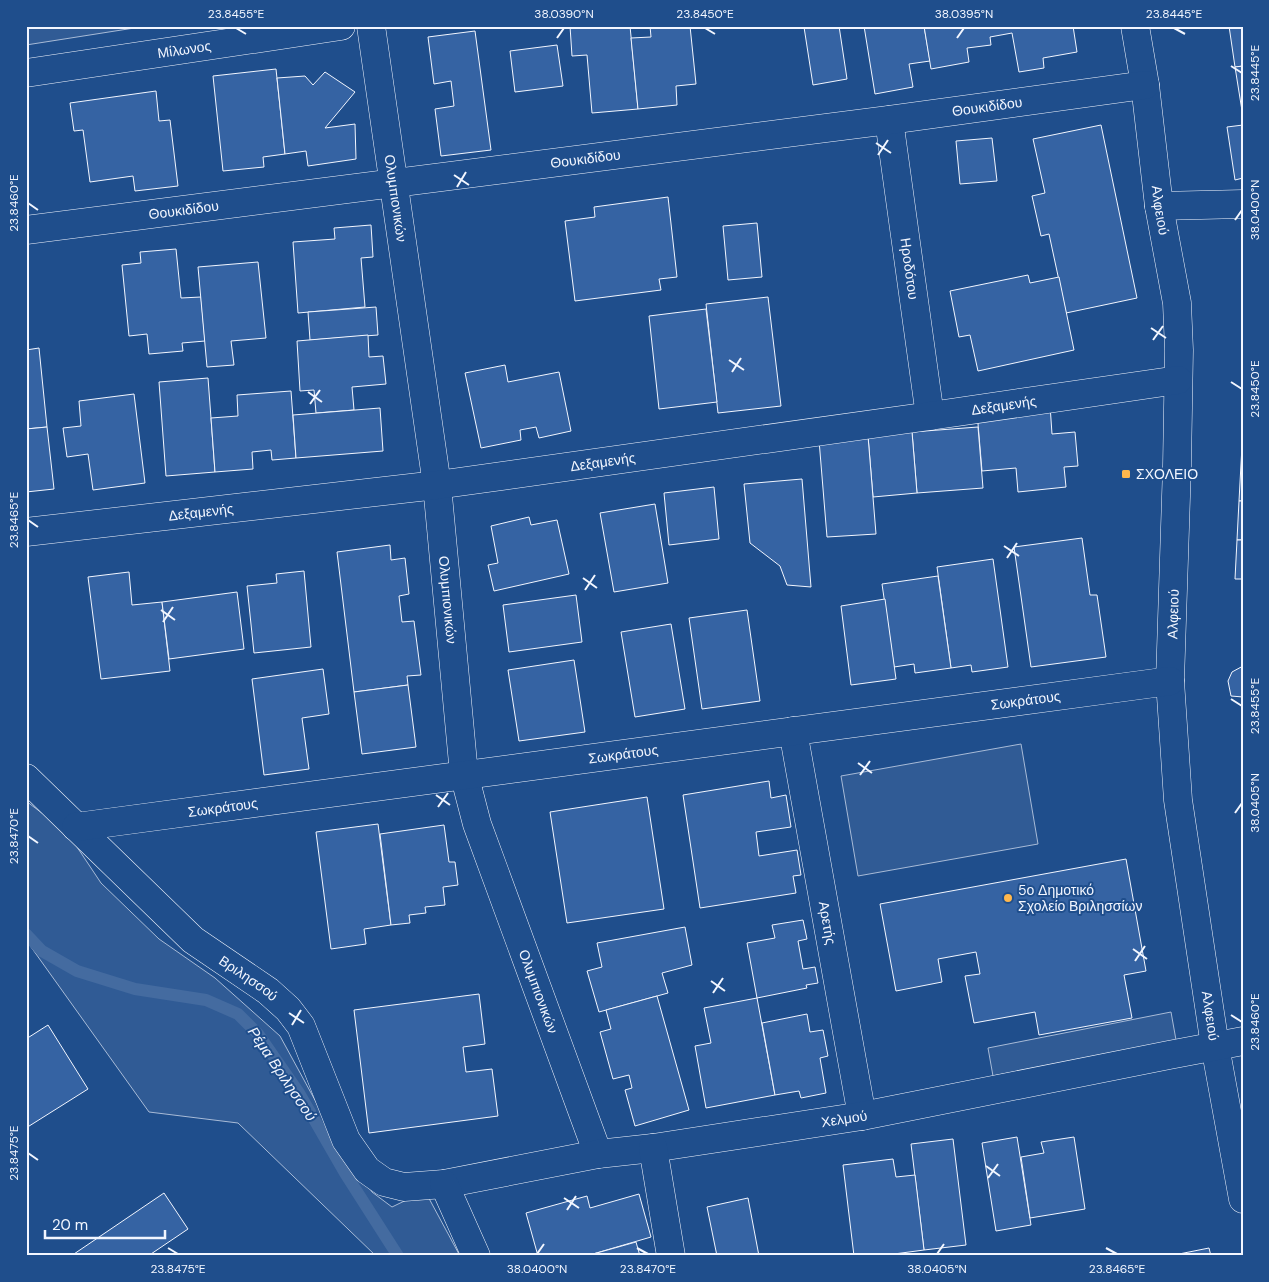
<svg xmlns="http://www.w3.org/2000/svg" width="1269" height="1282" viewBox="0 0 1269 1282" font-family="'DM Sans',sans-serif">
<rect width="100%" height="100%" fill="#1f4e8c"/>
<!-- built -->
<g fill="#305b95" stroke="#a8bbd7">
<polygon points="26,26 147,26 26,45"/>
<polygon points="1021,744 1038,844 858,876 841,776"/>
<polygon points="26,801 67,832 101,883 159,939 215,978 280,1036 340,1146 372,1192 392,1207 425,1191 460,1256 376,1256 238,1123 149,1112 26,940"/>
<polygon points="1171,1012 1176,1040 993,1076 988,1048"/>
</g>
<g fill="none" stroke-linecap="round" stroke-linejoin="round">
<!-- stream -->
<polyline stroke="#446ba0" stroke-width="12" points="26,934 42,951 77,971 135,989 206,1000 238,1014 258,1034 299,1093 345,1173 398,1256"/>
</g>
<!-- building -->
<g fill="#3563a3" stroke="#f2f6ff">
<polygon points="570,26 630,26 638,109 592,113 587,55 572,56"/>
<polygon points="650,26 690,26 696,84 676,86 677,105 638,109 631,38 651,37"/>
<polygon points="839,26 847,79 813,85 804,27"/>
<polygon points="864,26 924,26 930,61 909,64 913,87 875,94"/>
<polygon points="924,26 1073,26 1077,52 1043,58 1044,68 1019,72 1012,33 990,37 991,45 967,48 969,62 931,69"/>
<polygon points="1229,26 1243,26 1243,66 1235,67"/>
<polygon points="475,31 491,150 441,156 435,109 454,106 451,81 434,84 428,37"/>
<polygon points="557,45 563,86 515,92 510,51"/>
<polygon points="1243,66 1243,117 1235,67"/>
<polygon points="276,69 285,154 263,157 264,167 223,171 213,76"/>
<polygon points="325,72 355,92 325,128 355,124 356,159 308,166 306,151 285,154 277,78 305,76 313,85"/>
<polygon points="156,91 159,121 170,120 178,186 135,191 133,176 90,182 83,130 74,131 70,103"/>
<polygon points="1101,125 1137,298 1066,313 1049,234 1041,236 1032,196 1045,193 1033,139"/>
<polygon points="1243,125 1243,178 1235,180 1227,127"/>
<polygon points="992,138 997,181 960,184 956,141"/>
<polygon points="668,197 677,277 659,279 661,290 575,301 565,221 595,217 594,207"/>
<polygon points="757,223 762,277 728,280 723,226"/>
<polygon points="371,225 373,257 361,258 365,307 298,313 293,242 335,239 334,228"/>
<polygon points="176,249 181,298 201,297 205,341 182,343 183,351 149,354 147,334 129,336 122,265 141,263 140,252"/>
<polygon points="258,262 266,338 231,341 234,365 207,367 198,267"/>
<polygon points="1028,275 1030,283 1059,277 1074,350 978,371 970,335 959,337 950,291"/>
<polygon points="768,297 781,406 718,413 706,304"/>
<polygon points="376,307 378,335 310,340 308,312"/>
<polygon points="706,309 717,402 659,409 649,316"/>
<polygon points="368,335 369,357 383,356 386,384 352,387 354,410 316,413 314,390 300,391 297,341"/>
<polygon points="39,348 47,427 26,429 26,350"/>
<polygon points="505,365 508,382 559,372 571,431 539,438 536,427 520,430 521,440 481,448 465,373"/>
<polygon points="208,378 215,472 166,476 159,382"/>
<polygon points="291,391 296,458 272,460 271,450 252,452 253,469 215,472 211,418 238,416 237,395"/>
<polygon points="134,394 145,483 93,490 88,454 67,457 63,428 81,426 79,401"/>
<polygon points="1050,405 1052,434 1075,432 1078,466 1064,467 1066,487 1018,492 1016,468 982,471 977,412"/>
<polygon points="380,408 383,451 296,458 293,415"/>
<polygon points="47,427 54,489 26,492 26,429"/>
<polygon points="978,427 983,488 917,493 912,432"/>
<polygon points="1243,428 1243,464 1241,464"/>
<polygon points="912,432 917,493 873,497 868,436"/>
<polygon points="868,436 876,534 827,537 819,440"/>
<polygon points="1241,464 1243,464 1243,501 1239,501"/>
<polygon points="802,479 811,587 787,585 780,566 750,543 744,484"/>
<polygon points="714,487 719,539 669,545 664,493"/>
<polygon points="1239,501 1243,501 1243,540 1237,540"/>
<polygon points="655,504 668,583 614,592 600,513"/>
<polygon points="529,517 531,525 557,520 569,574 494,591 488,565 498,563 491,526"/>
<polygon points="1082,538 1090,595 1097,595 1106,657 1031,667 1014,547"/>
<polygon points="1237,540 1243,540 1243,579 1235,579"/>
<polygon points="390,545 391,560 405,558 409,594 399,596 402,622 414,621 421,675 407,676 408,685 354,692 337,552"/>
<polygon points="993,559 1008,667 972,672 971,665 951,668 937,567"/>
<polygon points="304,571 311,647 254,653 247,586 277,583 276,574"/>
<polygon points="129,572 132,605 162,602 170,671 101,679 88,577"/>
<polygon points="938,576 951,668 915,673 914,664 894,667 882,584"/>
<polygon points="237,592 244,649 169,659 162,602"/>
<polygon points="576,595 582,642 509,652 503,605"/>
<polygon points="885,599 896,679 851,685 841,606"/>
<polygon points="747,610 760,701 702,709 689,618"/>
<polygon points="671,624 685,709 635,717 621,632"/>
<polygon points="574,660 585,732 519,741 508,670"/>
<polygon points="1243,666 1243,697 1231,696 1228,681 1232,672"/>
<polygon points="323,669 329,714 302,718 309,769 264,775 252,679"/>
<polygon points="408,685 416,747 362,754 354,692"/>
<polygon points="769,781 771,798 786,795 791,827 756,832 759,856 797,850 801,875 793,876 796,893 700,908 683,795"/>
<polygon points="647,797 664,909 567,923 550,812"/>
<polygon points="378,824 391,925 364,929 366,944 331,949 316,832"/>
<polygon points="444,825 449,862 455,862 458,885 443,887 445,905 425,907 426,913 409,915 410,923 391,925 380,834"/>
<polygon points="1126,859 1146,971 1124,975 1132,1018 1039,1035 1035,1012 974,1023 965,976 980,974 976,952 938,959 942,982 896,991 880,904"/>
<polygon points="803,920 807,939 798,941 803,969 815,967 818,983 806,985 807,988 757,998 747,943 775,938 772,925"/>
<polygon points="685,927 692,965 662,973 668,993 599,1012 587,971 602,967 597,943"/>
<polygon points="479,994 485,1044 463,1047 466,1072 492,1069 498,1116 369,1133 354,1010"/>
<polygon points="657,996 689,1110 635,1126 625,1090 632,1088 629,1075 613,1079 600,1032 611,1029 606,1010"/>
<polygon points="757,998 775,1095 706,1108 695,1046 711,1043 704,1008"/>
<polygon points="807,1014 810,1032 823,1030 828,1056 820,1058 826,1093 801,1098 799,1091 775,1095 762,1023"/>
<polygon points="48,1025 88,1089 26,1128 26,1039"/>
<polygon points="1017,1137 1031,1225 996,1231 982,1143"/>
<polygon points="1074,1137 1085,1209 1030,1218 1021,1157 1044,1153 1041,1142"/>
<polygon points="953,1139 966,1245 924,1250 911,1144"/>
<polygon points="893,1159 896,1177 915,1175 924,1250 879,1256 854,1256 843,1165"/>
<polygon points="164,1193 188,1229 148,1256 71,1256"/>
<polygon points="639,1194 651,1237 586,1256 538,1256 526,1213 587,1196 590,1208"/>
<polygon points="748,1198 759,1256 717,1256 707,1207"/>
<polygon points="636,1242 640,1256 586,1256"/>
<polygon points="1209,1248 1211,1256 1169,1256"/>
</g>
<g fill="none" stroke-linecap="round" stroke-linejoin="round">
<defs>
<g id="minor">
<path id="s1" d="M371,26l66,459 27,289 13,50 121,330"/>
<path id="s2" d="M1135,26l10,59 14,121 18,97 2,47 -2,116 -7,215 8,119 37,246 28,153"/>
<path id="s3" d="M26,73l315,-47"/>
<path id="s4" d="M889,120l41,296"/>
<polyline points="1159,206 1243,204"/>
<path id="s5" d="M26,230l863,-110 256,-35"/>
<path id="s6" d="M26,532l411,-47 493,-69 248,-36"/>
<path id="s7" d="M793,731l69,385"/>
<path id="s8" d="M26,778l167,162 75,51 20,18 13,17 45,114 21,30 17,12 20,5 40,-3 154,-30 55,-6 209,-32 307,-61 74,-14"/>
<path id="s9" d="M76,827l1094,-146"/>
<polyline points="653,1148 671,1256"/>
<polyline points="444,1184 476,1256"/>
</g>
</defs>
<!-- minor casing -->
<use href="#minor" stroke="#f2f6ff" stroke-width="29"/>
<!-- minor -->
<use href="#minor" stroke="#1f4e8c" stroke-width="28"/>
</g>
<!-- ticks -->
<path fill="none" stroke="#f2f6ff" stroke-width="2" d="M236,28l10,6M705,28l10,6M1174,28l11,6M557,38l7,-10M957,38l7,-10M1231,66l11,7M876,143l15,10M878,155l10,-15M454,175l15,10M457,187l9,-15M28,203l10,7M1235,220l7,-10M1151,328l15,10M1153,340l10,-14M729,360l15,10M732,372l9,-14M1231,382l11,7M308,392l14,10M310,404l10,-14M28,520l10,7M1004,546l15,10M1007,558l10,-15M583,578l14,10M585,590l10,-15M161,610l14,10M163,622l10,-15M1231,699l11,7M858,763l14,10M860,775l10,-14M436,795l14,10M438,807l10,-14M1235,813l7,-10M28,836l10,7M1133,949l14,10M1135,961l10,-15M711,981l14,10M713,993l10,-15M289,1013l15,10M1231,1015l11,7M292,1025l9,-15M28,1153l10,7M986,1166l14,10M988,1178l10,-14M564,1198l15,10M567,1210l9,-14M168,1248l10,6M637,1248l11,6M1106,1248l11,6M537,1254l7,-10M937,1254l7,-10"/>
<!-- markers -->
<g fill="#ffb74d" stroke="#1f4e8c" stroke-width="2">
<rect x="1121" y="469" width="10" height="10" rx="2.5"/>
<circle cx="1008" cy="898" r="5"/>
</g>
<g text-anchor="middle" stroke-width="4" stroke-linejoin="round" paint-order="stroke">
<!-- street labels -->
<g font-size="14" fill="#f2f6ff" stroke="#1f4e8c">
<text dy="5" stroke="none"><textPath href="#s3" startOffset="160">Μίλωνος</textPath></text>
<text dy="5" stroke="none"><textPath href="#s5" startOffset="969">Θουκιδίδου</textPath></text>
<text dy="5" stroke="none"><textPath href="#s5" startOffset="564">Θουκιδίδου</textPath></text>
<text dy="5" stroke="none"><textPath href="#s1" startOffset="174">Ολυμπιονικών</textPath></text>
<text dy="5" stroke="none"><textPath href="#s5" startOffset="159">Θουκιδίδου</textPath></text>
<text dy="5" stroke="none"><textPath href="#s2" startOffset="186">Αλφειού</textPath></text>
<text dy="5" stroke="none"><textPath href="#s4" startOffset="150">Ηροδότου</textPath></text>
<text dy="5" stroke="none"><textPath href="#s6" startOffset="986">Δεξαμενής</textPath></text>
<text dy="5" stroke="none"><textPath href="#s6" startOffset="581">Δεξαμενής</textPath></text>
<text dy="5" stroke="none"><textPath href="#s6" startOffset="176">Δεξαμενής</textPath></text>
<text dy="5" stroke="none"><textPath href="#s1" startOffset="579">Ολυμπιονικών</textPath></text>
<text transform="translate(1173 614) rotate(-88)" y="5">Αλφειού</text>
<text dy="5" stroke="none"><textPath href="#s9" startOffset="958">Σωκράτους</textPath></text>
<text dy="5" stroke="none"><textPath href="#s9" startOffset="552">Σωκράτους</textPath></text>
<text dy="5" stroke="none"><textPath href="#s9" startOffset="148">Σωκράτους</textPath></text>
<text dy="5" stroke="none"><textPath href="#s7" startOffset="195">Αρετής</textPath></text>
<text dy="5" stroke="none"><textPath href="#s8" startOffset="300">Βριλησσού</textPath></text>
<text dy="5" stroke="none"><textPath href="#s1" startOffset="984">Ολυμπιονικών</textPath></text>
<text dy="5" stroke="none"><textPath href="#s2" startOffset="996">Αλφειού</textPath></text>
<text dy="5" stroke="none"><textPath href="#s8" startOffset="1018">Χελμού</textPath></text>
</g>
<!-- poi labels -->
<g font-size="14" fill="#f2f6ff" stroke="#1f4e8c" text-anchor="start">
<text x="1136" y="479">ΣΧΟΛΕΙΟ</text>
<text x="1018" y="895">5ο Δημοτικό<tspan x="1018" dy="16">Σχολείο Βριλησσίων</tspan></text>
</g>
<!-- water labels -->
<g font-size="15" font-style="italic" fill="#f2f6ff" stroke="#1f4e8c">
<text transform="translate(282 1074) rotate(56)" y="5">Ρέμα Βριλησσού</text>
</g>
</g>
<!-- border -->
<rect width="1269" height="1282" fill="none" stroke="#1f4e8c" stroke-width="55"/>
<!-- scale -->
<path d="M45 1230v8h120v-8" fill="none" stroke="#f2f6ff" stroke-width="2.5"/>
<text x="52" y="1230" font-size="15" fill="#f2f6ff" stroke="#1f4e8c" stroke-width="4" paint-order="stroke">20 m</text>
<rect x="28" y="28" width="1214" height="1226" fill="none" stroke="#f2f6ff" stroke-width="2"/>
<g font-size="12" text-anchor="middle" fill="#f2f6ff">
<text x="236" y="18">23.8455°E</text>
<text x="564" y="18">38.0390°N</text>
<text x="705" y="18">23.8450°E</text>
<text x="964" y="18">38.0395°N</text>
<text x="1174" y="18">23.8445°E</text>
<text transform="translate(1255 73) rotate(-90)" y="4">23.8445°E</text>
<text transform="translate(14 203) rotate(-90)" y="4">23.8460°E</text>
<text transform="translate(1255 210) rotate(-90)" y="4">38.0400°N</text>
<text transform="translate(1255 389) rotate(-90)" y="4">23.8450°E</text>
<text transform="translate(14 520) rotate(-90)" y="4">23.8465°E</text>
<text transform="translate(1255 706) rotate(-90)" y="4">23.8455°E</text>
<text transform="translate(1255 803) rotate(-90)" y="4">38.0405°N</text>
<text transform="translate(14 836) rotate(-90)" y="4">23.8470°E</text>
<text transform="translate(1255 1022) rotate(-90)" y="4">23.8460°E</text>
<text transform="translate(14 1153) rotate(-90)" y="4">23.8475°E</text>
<text x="178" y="1273">23.8475°E</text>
<text x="537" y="1273">38.0400°N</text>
<text x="648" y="1273">23.8470°E</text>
<text x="937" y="1273">38.0405°N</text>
<text x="1117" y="1273">23.8465°E</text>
</g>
</svg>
